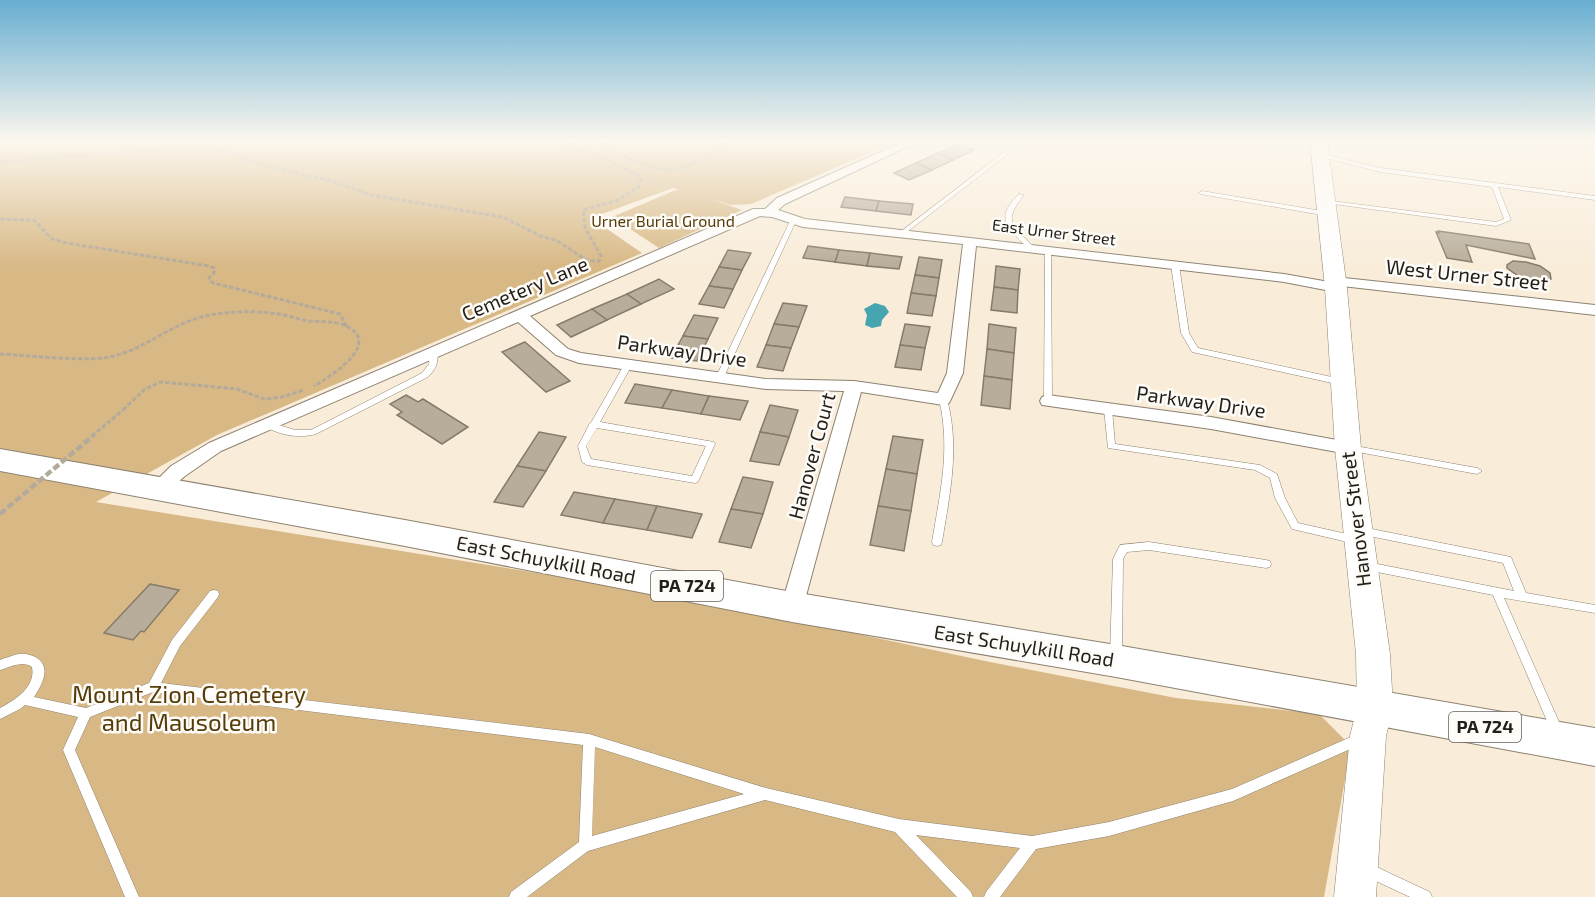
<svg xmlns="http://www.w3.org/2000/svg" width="1595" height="897" viewBox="0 0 1595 897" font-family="'Exo 2',sans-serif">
<rect width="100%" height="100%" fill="#f9edda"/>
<!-- green -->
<polygon fill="#d8b986" points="0,140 900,140 751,204 730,205 705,197 742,210 659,248 612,217 678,189 673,188 591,218 642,253 217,435 96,502 669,594 990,662 1176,698 1319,714 1351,746 1324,897 0,897"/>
<!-- water -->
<polygon fill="#47a5af" points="875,303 885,306 889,312 882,320 881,326 872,328 865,325 867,315 864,309"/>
<!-- building -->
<g fill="#b8ad9a" stroke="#867b6a" stroke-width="1.5">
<polygon points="959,144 974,150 953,160 938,153"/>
<polygon points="938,153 953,160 932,170 916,163"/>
<polygon points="916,163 932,170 909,180 894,173"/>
<polygon points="845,197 879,201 876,211 841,207"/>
<polygon points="879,201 913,204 911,215 876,211"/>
<polygon points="1438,231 1529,244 1535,259 1466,245 1472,262 1447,258 1436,232 1439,233"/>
<polygon points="808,246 839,250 835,262 803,258"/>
<polygon points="728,250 751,253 742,270 719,267"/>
<polygon points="839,250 870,253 867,266 835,262"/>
<polygon points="870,253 902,257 899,269 867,266"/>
<polygon points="919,257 942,260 939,278 915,275"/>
<polygon points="1513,261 1526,262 1540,266 1550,273 1551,279 1543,282 1521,278 1507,268 1507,265"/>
<polygon points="996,266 1020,269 1018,290 994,287"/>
<polygon points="719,267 742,270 733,289 709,286"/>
<polygon points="915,275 939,278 936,296 911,293"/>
<polygon points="659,279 674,289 641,304 627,294"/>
<polygon points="709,286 733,289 724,308 699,304"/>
<polygon points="994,287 1018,290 1017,313 991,310"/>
<polygon points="911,293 936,296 932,316 907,313"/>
<polygon points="627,294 641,304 607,320 592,309"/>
<polygon points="783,303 807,306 799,327 774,324"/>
<polygon points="592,309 607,320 571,337 557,325"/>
<polygon points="694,315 718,318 708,339 683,336"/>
<polygon points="774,324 799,327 791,348 766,345"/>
<polygon points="905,324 930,327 925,348 900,345"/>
<polygon points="989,324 1016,328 1014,353 987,349"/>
<polygon points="683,336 708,339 697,361 671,358"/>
<polygon points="525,342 570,381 546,392 502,352"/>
<polygon points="766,345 791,348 783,371 757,367"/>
<polygon points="900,345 925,348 921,370 895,367"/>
<polygon points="987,349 1014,353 1012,380 984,376"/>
<polygon points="984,376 1012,380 1010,409 981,405"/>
<polygon points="635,384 672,390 662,408 625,403"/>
<polygon points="672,390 709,396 701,414 662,408"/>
<polygon points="406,395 418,402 423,399 468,427 442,444 397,415 402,412 390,404"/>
<polygon points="709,396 748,401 740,420 701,414"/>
<polygon points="770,405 798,410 789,437 760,432"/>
<polygon points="539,432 566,437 546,471 517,466"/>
<polygon points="760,432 789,437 779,465 750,461"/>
<polygon points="893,436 923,440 917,474 886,469"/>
<polygon points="517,466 546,471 523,507 494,502"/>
<polygon points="886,469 917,474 911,511 878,506"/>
<polygon points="743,477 773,482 763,514 731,509"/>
<polygon points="574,492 615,499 603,523 561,515"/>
<polygon points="615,499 657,506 647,530 603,523"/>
<polygon points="657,506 702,514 692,538 647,530"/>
<polygon points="878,506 911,511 904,551 870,545"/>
<polygon points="731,509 763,514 751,548 719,542"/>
<polygon points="150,584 179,590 144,632 141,631 133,640 104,633"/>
</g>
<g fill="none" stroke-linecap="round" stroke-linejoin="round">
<defs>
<g id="service">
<polygon points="1003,153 1008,154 903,235 899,235 899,233"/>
<polygon points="1320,153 1380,168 1595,196 1595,200 1498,187 1511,220 1496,226 1326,203 1323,201 1324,200 1496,222 1504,219 1492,187 1380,172 1318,156 1317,155"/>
<polygon points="1202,191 1328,212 1331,214 1328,216 1200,194 1199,193"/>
<path d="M1019,194l5,1c-21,26 -13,30 9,51l1,1 -3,2c-6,-3 -11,-8 -15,-13 -17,-17 -12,-26 3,-42z"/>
<polygon points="793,219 796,221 724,377 720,380 717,379 716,377 790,221"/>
<polygon points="1048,247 1051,249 1052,401 1048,404 1044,401 1045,249"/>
<polygon points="1175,263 1179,265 1189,333 1198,348 1341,379 1345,382 1344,384 1341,385 1192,352 1181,333 1171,265"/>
<path d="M430,349h3l4,2c2,11 -1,18 -9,26l-112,57c-17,5 -40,1 -54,-10l4,-3 29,9h16l111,-57 7,-9z"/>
<path d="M628,362l4,3 -32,57 114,20 1,2 -17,38 -3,1 -108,-18 -5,-3 -4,-16 11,-21v-1l3,-3 32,-56zM597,428l109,18 -14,30 -101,-17 -5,-13z"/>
<path d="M943,396l4,3c13,49 3,94 -5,143l-1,3 -4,1 -4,-1 -1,-3c8,-49 19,-93 7,-143z"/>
<polygon points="1108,406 1112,409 1115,444 1260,465 1277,474 1285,498 1298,523 1356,536 1360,537 1361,540 1360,543 1356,544 1292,529 1275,498 1270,478 1255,470 1108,448 1104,409"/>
<polygon points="1350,445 1477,468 1482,471 1477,474 1347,450 1346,448"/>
<polygon points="1362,527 1511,557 1526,593 1595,605 1595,613 1504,598 1563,731 1561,735 1557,737 1553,735 1493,595 1367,570 1363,569 1362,566 1363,563 1367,562 1514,591 1503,563 1359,534 1357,531 1359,528"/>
<polygon points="1149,542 1266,560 1270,561 1271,564 1270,567 1266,568 1149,550 1127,552 1123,559 1122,656 1120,659 1116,661 1112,659 1110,656 1113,559 1120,545"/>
<path d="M214,590l4,1 1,3 -1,3 -38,49 -19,37 428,51 177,54 133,31 133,17 77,-14 123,-33 128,-56 4,2 2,4 -2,4 -131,58 -124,35 -73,13 -36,48h-16l2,-5 34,-44 -104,-13 55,57 2,5h-16l-62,-65 -130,-32 -177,51 -61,46h-18l2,-5 68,-50 4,-97 -430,-53 -63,25 -15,33 64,147h-14l-62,-147 15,-33 -53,-12 -5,4 -20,10v-11c15,-8 36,-21 32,-41 -9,-7 -22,0 -32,3v-10c6,-2 13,-5 19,-6 6,-1 13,1 18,4 15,10 4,28 -3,39l52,11 63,-25 23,-43 38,-49zM595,747l149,47 -152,42z"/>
<polygon points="1368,863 1430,892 1432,897 1410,897 1363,875 1361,870 1363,865"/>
</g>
<g id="minor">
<path d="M907,140h15l-137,64 -7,6 27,9 479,55 45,8 1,-4 5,-1 260,28v10l-253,-29 -1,5 -5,1 -52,-10 -308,-36 -13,127 -12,26 -2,4 -6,2 -82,-13 -58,215 -3,6 -8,3 -8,-3 -3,-6 63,-216 -78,-2 -187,-26 -23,-8 -38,-33 -297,129 -36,25 -22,19 -7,2 -7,-2 -2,-5 24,-24 38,-23 544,-234h12l12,-11zM760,216l12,1 31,10 160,17 -16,129 -9,20 -84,-12 -88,-2 -185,-26 -13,-4 -38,-33z"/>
<polygon points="1048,395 1211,417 1348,442 1354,444 1357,448 1354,452 1348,454 1211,429 1042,405 1040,401 1042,397"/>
</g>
<polygon id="secondary" points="1310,140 1327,140 1347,288 1361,448 1390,654 1393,708 1386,736 1376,897 1334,897 1350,736 1357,708 1356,654 1335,448 1325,288"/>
<polygon id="primary" points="0,449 405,520 792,592 1116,645 1595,728 1595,766 1116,677 792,622 405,546 0,471"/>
</defs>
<!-- service casing -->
<use href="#service" stroke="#8d8270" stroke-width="1"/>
<!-- minor casing -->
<use href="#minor" stroke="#8d8270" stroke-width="2"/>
<!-- secondary casing -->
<use href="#secondary" stroke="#8d8270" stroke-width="1"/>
<!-- primary casing -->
<use href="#primary" stroke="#8d8270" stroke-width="2"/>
<!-- path -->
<g stroke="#b4aa9b" stroke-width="3" stroke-dasharray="4.5 2" stroke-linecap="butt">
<path d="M595,140c26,13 62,39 92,26 16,-6 30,-17 45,-26"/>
<polyline points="566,146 583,140"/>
<polyline points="0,162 183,148 222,150 263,165 331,181 371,195 503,217 540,236 556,240 588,261 599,261 601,256 585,228 583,210 616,201 640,186 641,181 638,175 591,153 540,140"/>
<polyline points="0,219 34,220 52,239 67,243 209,266 214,268 214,273 209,278 213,283 340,314 347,327"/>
<path d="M0,354c29,1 89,9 114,2 41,-11 62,-39 110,-43 19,-2 39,-2 59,2 9,1 17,5 26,6 11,1 22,0 32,3 46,16 -9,52 -27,62"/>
<polyline points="123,410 145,389 161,382 237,389 264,399 282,397 304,390"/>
</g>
<!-- service -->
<use href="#service" fill="#fff" fill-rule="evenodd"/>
<!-- minor -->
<use href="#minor" fill="#fff" fill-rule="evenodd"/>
<!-- secondary -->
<use href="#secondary" fill="#fff" fill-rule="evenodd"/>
<!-- primary -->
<use href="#primary" fill="#fff" fill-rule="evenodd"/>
<!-- path-bridge-far1 -->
<polyline stroke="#b4aa9b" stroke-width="3" stroke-dasharray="4.5 2" stroke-linecap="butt" points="92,436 123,410"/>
<!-- path-bridge -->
<polyline stroke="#b4aa9b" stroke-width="4.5" stroke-dasharray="7 3" stroke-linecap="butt" points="0,514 94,435"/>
</g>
<!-- sky -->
<linearGradient id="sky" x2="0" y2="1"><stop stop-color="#67aed1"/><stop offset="0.53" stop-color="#fcf7ee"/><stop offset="1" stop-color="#fcf7ee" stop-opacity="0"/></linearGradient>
<rect width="1595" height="266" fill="url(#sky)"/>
<g text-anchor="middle" stroke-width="5" stroke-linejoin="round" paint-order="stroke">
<!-- far-park labels -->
<g font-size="16" fill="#553c0a" stroke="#fefcf8">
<text x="663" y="227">Urner Burial Ground</text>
</g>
<!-- far-street labels -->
<g font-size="16" fill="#231f18" stroke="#fefcf8">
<text transform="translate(1054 232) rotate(7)" y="6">East Urner Street</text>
</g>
<!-- shield labels -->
<g fill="#fefcf8" stroke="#65615b" stroke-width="1.5">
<rect x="651" y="571" width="72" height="30" rx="4.5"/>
<rect x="1449" y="712" width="72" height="30" rx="4.5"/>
</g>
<g font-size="18" font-weight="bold" fill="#231f18">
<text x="687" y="592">PA 724</text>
<text x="1485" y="733">PA 724</text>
</g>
<!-- street labels -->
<g font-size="20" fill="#231f18" stroke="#fefcf8">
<text transform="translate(1467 275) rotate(6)" y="7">West Urner Street</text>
<text transform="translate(525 289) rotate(-23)" y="7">Cemetery Lane</text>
<text transform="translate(682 351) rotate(8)" y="7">Parkway Drive</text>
<text transform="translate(1201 402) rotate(8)" y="7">Parkway Drive</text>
<text transform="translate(812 456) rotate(-75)" y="7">Hanover Court</text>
<text transform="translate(1356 519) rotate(-97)" y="7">Hanover Street</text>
<text transform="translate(546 560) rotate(11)" y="7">East Schuylkill Road</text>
<text transform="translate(1024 646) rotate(9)" y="7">East Schuylkill Road</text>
</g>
<!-- near-park labels -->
<g font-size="24" fill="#553c0a" stroke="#fefcf8">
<text x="189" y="703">Mount Zion Cemetery<tspan x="189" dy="28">and Mausoleum</tspan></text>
</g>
</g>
</svg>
